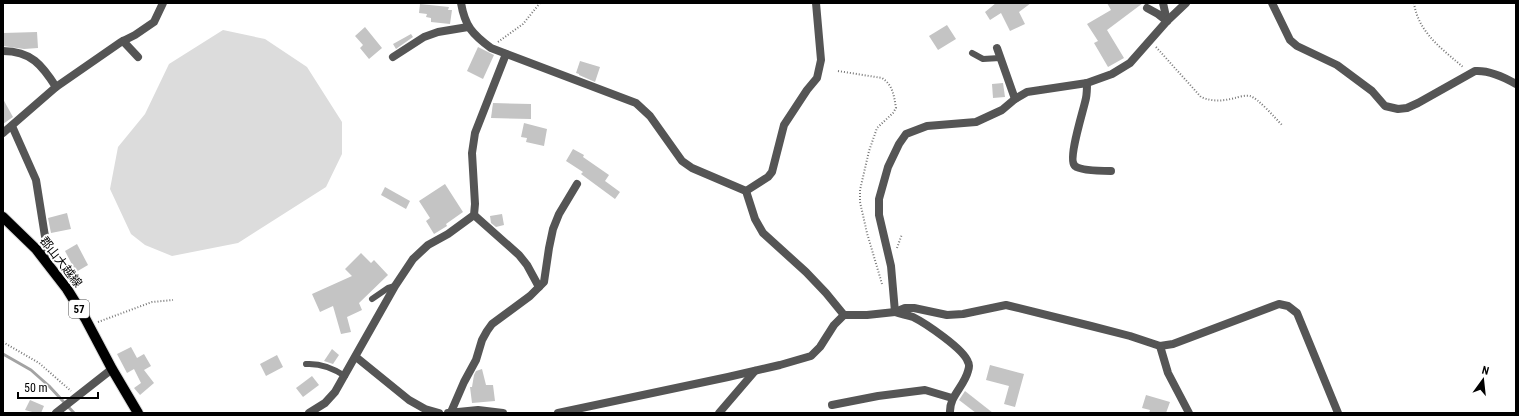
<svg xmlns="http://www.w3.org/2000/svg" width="1519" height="416" viewBox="0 0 1519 416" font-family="'Roboto Condensed','Noto Sans JP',sans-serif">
<rect width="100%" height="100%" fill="#fff"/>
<!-- green -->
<polygon fill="#dcdcdc" points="223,30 265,39 307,67 342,122 342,154 326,187 238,243 172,256 145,245 131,234 110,189 118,147 145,114 169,64"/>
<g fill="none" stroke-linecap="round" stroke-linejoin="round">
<!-- stream -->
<polyline stroke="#a3a3a3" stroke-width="3" points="3,354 31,370 49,386 74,413"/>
</g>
<!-- building -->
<g fill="#c4c4c4">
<polygon points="996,3 1031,3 1019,12 1025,24 1010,31 1001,13 990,20 985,12"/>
<polygon points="1107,3 1143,3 1107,30 1124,58 1108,67 1094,43 1098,41 1087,24 1111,10"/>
<polygon points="420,4 449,7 448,10 452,10 450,24 431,22 431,18 426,17 427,14 419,13"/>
<polygon points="947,25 956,39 938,50 929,36"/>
<polygon points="365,27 382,48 369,59 360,48 363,45 355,36"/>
<polygon points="37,32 38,48 24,49 3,46 3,33"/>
<polygon points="411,34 413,37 396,49 393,44"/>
<polygon points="478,47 494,55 483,79 467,71"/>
<polygon points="580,61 600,67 595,82 579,75 579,74 576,73"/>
<polygon points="1003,83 1005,97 993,98 992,84"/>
<polygon points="3,99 13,117 3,124"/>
<polygon points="493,103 531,104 531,119 491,118"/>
<polygon points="524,123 547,129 544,146 526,142 527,138 521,137"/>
<polygon points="573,149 584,155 583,157 609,175 605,181 620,192 615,199 581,174 583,172 566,161"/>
<polygon points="445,184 463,212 446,224 447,226 434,234 426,221 430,218 419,201"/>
<polygon points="385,187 410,201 406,209 381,195"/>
<polygon points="67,213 71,229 51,233 48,218"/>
<polygon points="502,214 504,225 496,227 491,223 490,216"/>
<polygon points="77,244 88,265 76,272 65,251"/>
<polygon points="361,253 371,263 374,260 388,275 359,303 362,310 347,317 351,332 341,334 333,306 320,312 312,294 352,276 345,269"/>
<polygon points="131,347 137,358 144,354 151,366 144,370 154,383 140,395 134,388 141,383 134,369 127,373 117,354"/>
<polygon points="332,349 339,355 333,364 324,361"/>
<polygon points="277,355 283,367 266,376 260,364"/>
<polygon points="990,365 1024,374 1015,407 1004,404 1009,386 986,380"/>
<polygon points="482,369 486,385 493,385 495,401 472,403 470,387 472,387 474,375 476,371"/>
<polygon points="312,376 319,385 303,397 296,388"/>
<polygon points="965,391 993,413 976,413 959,400"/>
<polygon points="1146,395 1170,402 1166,413 1149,413 1150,410 1142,408"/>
<polygon points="30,400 44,406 41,413 36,413 25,410"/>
</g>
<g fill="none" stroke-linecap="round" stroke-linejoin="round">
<defs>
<polyline id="primary" points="3,217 36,249 67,289 85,318 112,369 138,413"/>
</defs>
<!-- primary casing -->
<use href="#primary" stroke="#dbdbdb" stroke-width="12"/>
<!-- path -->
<g stroke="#777" stroke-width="2" stroke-dasharray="1 2" stroke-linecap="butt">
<path d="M1414,3c4,29 28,46 49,64"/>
<polyline points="498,42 523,24 540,3"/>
<path d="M1156,47l45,50c12,5 22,4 34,1 4,-1 10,-3 15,-2 8,2 25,22 32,29"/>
<path d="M838,71l44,7c11,7 12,18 14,30l-3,5 -16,15 -8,23 -9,39v12l7,31 15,51"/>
<polyline points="897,248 902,234"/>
<polyline points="98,322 152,302 173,300"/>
<polyline points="3,342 39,363 71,391"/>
</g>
<!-- service -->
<g stroke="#555" stroke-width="6">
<polyline points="972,53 983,59 1000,58"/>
<polyline points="372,299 388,288 395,286"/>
<path d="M306,364c15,-1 27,4 39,12"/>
</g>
<!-- minor -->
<g stroke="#555" stroke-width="8">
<path d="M461,3c4,23 11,31 30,45l145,55 14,13 32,45 10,7 54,23 9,28 8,14 43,39 20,21 18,22h23l28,-3 10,-4h9l33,7 16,-1 43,-9 85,21 39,10 30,10 13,-2 106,-40 9,2 9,7 41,100"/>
<polyline points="1163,3 1167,21"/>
<path d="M1272,3l18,37 7,6 40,19 35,26 13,15 13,3 9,-1 11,-5 57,-32c14,-1 29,6 41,13"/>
<polyline points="1147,8 1158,14 1167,21"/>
<polyline points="123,41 138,57"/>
<polyline points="997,48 1015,99"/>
<path d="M3,51c28,0 39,14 53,36l-53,46"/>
<polyline points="393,57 424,37 438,32 468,27"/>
<path d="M1087,83c0,5 0,10 -1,15 -2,11 -19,62 -11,68 6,5 29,5 36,5"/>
<polyline points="56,87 121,42 135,35 154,22 163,3"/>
<polyline points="12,126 36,180 47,249 44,258"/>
<polyline points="746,191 768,177 772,172 784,125 807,90 817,78 821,60 816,3"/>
<polyline points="474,215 519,255 527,265 539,287"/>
<polyline points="895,312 891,266 879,215 879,199 888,167 899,144 906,134 927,126 976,122 1002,110 1015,99 1027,92 1087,83 1112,74 1130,63 1167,21 1186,3"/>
<path d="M895,312c6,2 12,3 18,5 12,6 51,32 55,45 2,3 1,6 0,9 -4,16 -19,25 -18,42"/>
<polyline points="1160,346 1168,373 1189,413"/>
<polyline points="356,357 409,400 425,409 439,413"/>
<polyline points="832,405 878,396 925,390 952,398"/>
<polyline points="451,412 464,382 476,360 482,340 487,331 492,324 530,296 544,282 549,248 553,229 559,214 577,184"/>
<polyline points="56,413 112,369"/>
<polyline points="309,413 325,403 335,392 395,286 413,259 428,245 448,234 474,215 475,204 472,153 475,133 506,54"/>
<polyline points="448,413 478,410 503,413"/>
<polyline points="558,413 728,377 780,365 811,356 820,347 834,325 844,315"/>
<polyline points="719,413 755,371"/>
</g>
<!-- primary -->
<use href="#primary" stroke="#000" stroke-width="10"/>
</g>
<g text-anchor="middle" stroke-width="4" stroke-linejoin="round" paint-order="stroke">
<!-- shield labels -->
<rect fill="#fff" stroke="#4c4c4c" stroke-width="1" x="69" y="300" width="20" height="18" rx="3"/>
<g font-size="11" font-weight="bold" fill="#000">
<text x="79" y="313">57</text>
</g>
<!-- street labels -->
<g font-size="12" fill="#000" stroke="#fff">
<text transform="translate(61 262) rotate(52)" y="4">郡山大越線</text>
</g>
</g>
<!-- border -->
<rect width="1519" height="416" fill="none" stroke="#000000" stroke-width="8"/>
<!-- north arrow -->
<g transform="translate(1483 380) rotate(15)" stroke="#ffffff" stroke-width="3" paint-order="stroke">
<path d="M0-3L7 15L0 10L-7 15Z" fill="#000000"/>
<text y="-6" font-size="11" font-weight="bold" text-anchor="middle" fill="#000000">N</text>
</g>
<!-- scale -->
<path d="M18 392v6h80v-6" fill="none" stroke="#000000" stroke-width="2"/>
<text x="24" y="392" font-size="12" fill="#000000" stroke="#ffffff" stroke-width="3" paint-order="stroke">50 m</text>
</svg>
